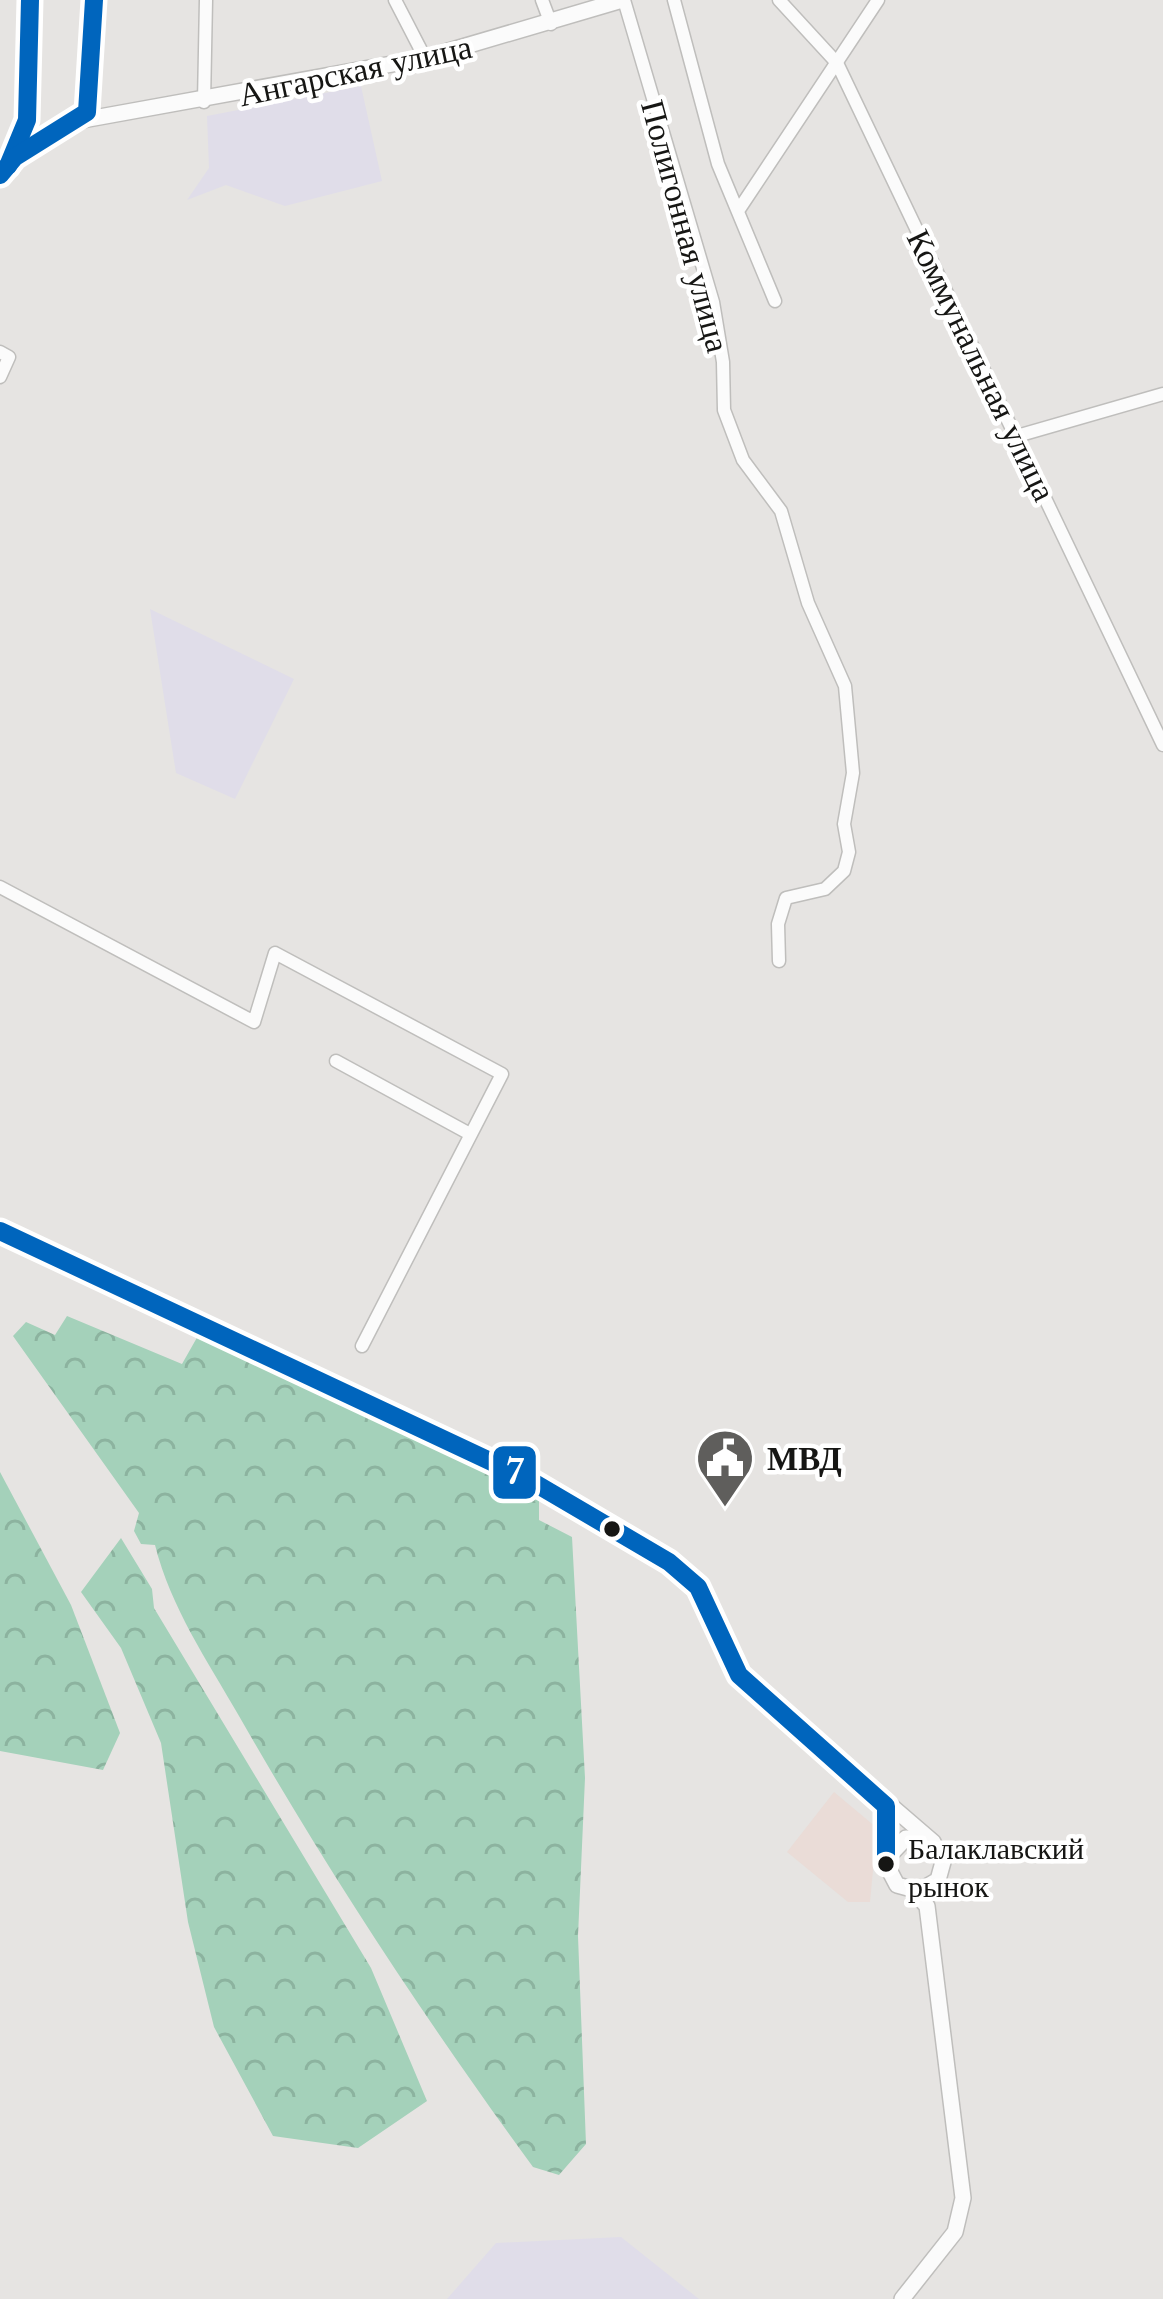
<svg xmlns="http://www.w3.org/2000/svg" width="1163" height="2299" viewBox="0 0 1163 2299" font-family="'Libre Baskerville',serif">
<defs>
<pattern id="forest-crowns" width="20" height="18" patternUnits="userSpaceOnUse" patternTransform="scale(3)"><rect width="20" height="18" fill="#a4d1ba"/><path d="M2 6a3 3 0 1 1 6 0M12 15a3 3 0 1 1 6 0" fill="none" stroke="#8cb39f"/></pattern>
</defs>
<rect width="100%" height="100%" fill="#e6e4e2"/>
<!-- commercial -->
<polygon fill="#eadcd7" points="834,1792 877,1828 870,1902 848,1902 787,1852"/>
<!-- education -->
<g fill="#e0dde9">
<polygon points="361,86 382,181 285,206 226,185 187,200 209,168 207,116"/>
<polygon points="150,609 294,679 235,799 176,773"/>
<polygon points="621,2237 699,2299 447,2299 496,2243"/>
</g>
<!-- forest -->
<g fill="url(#forest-crowns)">
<path d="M67,1316l115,48 17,-30 340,159v27l33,17 13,241 -7,158 8,208 -27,31 -26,-8c-106,-145 -205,-295 -294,-451 -32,-56 -68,-108 -84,-171l-14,-1 -7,-13 5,-18 -126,-177 13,-14 29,13z"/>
<polygon points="0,1472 71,1605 120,1733 103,1770 0,1751"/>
<polygon points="121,1538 152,1589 154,1608 371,1968 427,2101 358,2148 273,2136 214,2027 188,1922 161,1743 121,1648 81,1592"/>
</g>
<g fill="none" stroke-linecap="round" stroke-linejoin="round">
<defs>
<g id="minor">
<polyline points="395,0 425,58"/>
<polyline points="542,0 551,24"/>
<polyline points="624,0 713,302 723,362 724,410 743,460 781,511 808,603 845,686 853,773 844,824 849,852 844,871 825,889 786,898 778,924 779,961"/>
<polyline points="674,0 718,164 775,301"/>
<polyline points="779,0 837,63 1163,745"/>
<polyline points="204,102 206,0"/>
<polyline points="740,208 878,0"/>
<polyline points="0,352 9,357 0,377"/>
<polyline points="1017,436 1163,394"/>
<polyline points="0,887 254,1022 275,953 502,1074 362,1346"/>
<polyline points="336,1061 470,1134"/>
</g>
<g id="major">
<polyline points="83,120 91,87 94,0"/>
<polyline points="16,155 27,120 30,0"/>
<polyline points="0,175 47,136 83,120 425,58 622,0"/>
<polyline points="0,1231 526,1478 669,1562 698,1587 739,1675 933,1842 943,1862 938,1880 919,1891 897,1885 886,1864"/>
<polyline points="886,1806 887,1856"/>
<polyline points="887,1858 906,1838 928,1840"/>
<polyline points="902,2299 955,2232 963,2198 927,1906 913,1891"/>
</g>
</defs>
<!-- minor casing -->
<use href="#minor" stroke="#bfbebc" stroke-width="15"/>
<!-- major casing -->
<use href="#major" stroke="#bfbebc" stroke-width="18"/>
<!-- minor -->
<use href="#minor" stroke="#fbfbfb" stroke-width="12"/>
<!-- major -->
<use href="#major" stroke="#fbfbfb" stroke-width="15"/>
<defs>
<g id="bus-1">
<polyline points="8,166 27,120 30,0"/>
<polyline points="0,175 15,157 87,112 94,0"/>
<polyline points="0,1231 526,1478 669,1562 698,1587 739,1675 886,1806 886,1864"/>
</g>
</defs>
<!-- bus-1 casing -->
<use href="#bus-1" stroke="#fff" stroke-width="27"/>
<!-- bus-1 -->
<use href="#bus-1" stroke="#0065bd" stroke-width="18"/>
</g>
<!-- icons -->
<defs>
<symbol id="civic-pin" viewBox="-11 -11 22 30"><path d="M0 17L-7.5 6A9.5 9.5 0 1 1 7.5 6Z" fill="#5f5e5c" stroke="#fff"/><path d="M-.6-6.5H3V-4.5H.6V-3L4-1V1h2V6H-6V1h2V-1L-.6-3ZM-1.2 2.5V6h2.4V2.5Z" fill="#fff"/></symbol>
</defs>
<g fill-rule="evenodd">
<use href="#civic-pin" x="692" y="1425" width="66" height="90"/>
</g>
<!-- markers -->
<g fill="#161614" stroke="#fff" stroke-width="4.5">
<circle cx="612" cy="1529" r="10"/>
<circle cx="886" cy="1864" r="10"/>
</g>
<g text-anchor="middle" stroke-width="9" stroke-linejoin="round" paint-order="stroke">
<!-- bus labels -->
<g font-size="30" fill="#161614" stroke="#fff" text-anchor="start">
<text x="908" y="1859">Балаклавский<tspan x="908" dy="38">рынок</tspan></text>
</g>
<!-- street labels -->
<g font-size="33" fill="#161614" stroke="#fff">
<text transform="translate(355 70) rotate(-12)" y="12">Ангарская улица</text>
<text transform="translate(686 226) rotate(75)" y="12">Полигонная улица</text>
<text transform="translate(982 365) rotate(64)" y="12">Коммунальная улица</text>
</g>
<!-- poi labels -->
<g font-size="33" font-weight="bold" fill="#161614" stroke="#fff" text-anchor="start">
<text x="767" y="1470">МВД</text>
</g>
</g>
<rect stroke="#fff" stroke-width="4.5" x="491" y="1444" width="47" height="57" rx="12" fill="#0065bd"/>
<g font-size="33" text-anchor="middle" font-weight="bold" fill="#fff">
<text x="515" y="1484">7</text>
</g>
</svg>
